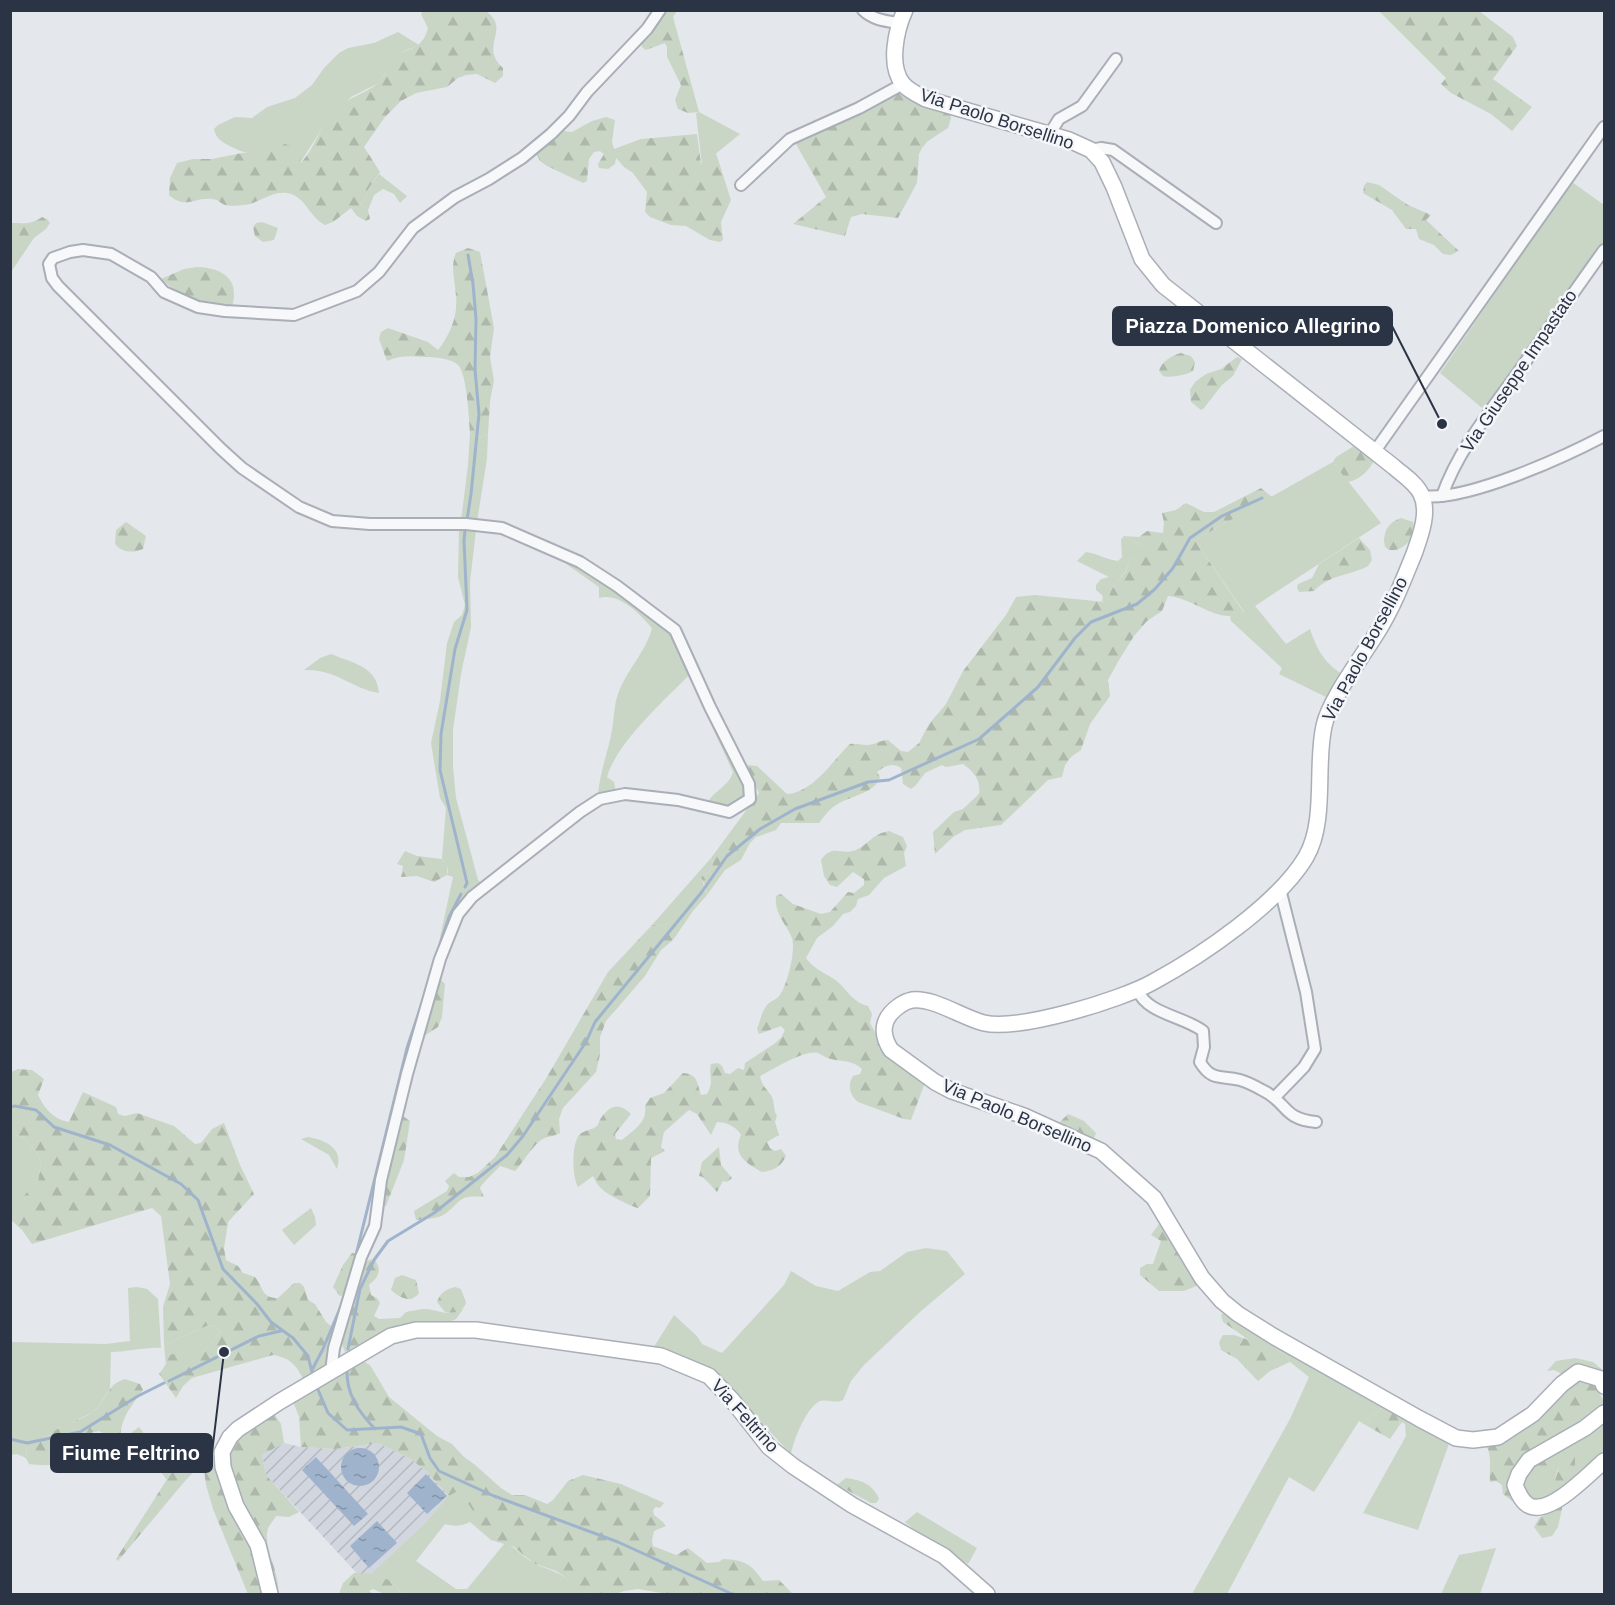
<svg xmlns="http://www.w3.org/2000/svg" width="1615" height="1605" viewBox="0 0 1615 1605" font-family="Helvetica,sans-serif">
<defs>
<pattern id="industrial-furrows" width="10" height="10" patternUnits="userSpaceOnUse" patternTransform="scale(1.5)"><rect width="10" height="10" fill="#d2d6de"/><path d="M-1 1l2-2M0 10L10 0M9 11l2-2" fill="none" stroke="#b4b8c0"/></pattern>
<pattern id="forest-firs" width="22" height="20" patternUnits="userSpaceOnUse" patternTransform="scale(1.5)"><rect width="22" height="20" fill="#c9d6c5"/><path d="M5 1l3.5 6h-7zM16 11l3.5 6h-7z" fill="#adb8ab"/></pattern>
<pattern id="water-ripples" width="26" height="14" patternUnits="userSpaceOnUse" patternTransform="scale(1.5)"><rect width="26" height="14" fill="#9fb4cc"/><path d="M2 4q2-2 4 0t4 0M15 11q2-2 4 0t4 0" fill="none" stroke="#8293a7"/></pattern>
</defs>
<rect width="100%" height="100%" fill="#e4e7ec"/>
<!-- industrial -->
<polygon fill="url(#industrial-furrows)" points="284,1443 301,1447 335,1449 379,1443 412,1460 427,1472 449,1496 426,1522 364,1581 266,1475 262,1455"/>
<!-- green -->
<g fill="#c9d6c5">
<path d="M398,32l21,13 -15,6 -12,10 -13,22 -28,14 -26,27 -25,39 -18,-20c-25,13 -32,14 -56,1 -7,-4 -10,-7 -12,-15l4,-4 17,-8 17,1 15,-11 28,-9 17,-13 12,-17 15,-15 9,-5 26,-5z"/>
<polygon points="699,112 740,134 702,165 696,113"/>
<polygon points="379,174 407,196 400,203 394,194 383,189 374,195 368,210 360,204 366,198 367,191"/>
<polygon points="1572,182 1604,205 1604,246 1487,412 1440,373"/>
<polygon points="470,433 479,437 488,434 487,458 477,522 461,521 468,465"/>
<path d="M1333,462l48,61 -126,83 31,38 24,-15c7,21 15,35 34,46l-14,24 -51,-25 3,-6 -51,-47 -1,-5 14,-4 -49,-72z"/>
<path d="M459,529l17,1 -6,52 1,45 -10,47 -8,56v37l3,31 13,48 9,34 6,5 -13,11 -35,60 17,-79 -6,-2c2,-6 0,-12 -5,-16l4,-51 -6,-10 -9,-55 9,-42 7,-58 7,-21 8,-7 3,-10 -7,-28z"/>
<path d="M1124,536l18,10 2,7 -14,7c-3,13 -11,18 -18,29 -3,5 -2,9 -7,13l-5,-1h2l1,-5 -7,-6v-5l5,-6 8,-2 -32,-16 9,-9c11,1 20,8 32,9l4,-4 -1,-18z"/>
<path d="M548,548l71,46 53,39 20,39c-27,28 -75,70 -85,105l7,5 2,10 -14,4 -4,-2c2,-22 10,-42 14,-64 2,-11 2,-25 6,-36 8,-23 28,-42 34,-66 -12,-14 -33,-36 -53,-30v-11l-30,-21z"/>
<path d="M331,654c21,9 46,12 48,39 -29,-5 -42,-24 -75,-23l16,-12z"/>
<path d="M706,702l35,73 3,20c-7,12 -22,10 -34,10l-2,-3c7,-12 21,-16 25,-30l-31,-67z"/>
<path d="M711,858l2,5 -3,8 -9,6 6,18 -14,16 -20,29c-5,-10 -9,-16 -21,-15z"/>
<polygon points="11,1134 23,1137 37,1153 41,1163 38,1182 11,1210"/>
<path d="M308,1137c18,3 36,12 29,32l-8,-14 -28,-16z"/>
<polygon points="311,1208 315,1217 316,1225 294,1245 282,1230"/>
<path d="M926,1248l21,3 18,23 -44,37 -57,54 -13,16 -8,19c-8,4 -14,-1 -23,1 -13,5 -27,40 -29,53l-70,-74 -69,-30 22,-35 23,21 5,8 20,9 62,-68 7,-14 25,15 22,5 32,-19 10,-1 27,-19z"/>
<path d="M137,1287l10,2 11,10 3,49c-17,-1 -32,4 -50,4l-1,36 -11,18 -7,7 -34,15 -5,6 -26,9 -1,15 -9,-4 -6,1v-113l95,2 24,-3 -2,-53z"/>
<path d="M464,1308l-8,11 -7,3 -24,1 -24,5 -1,-10 6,-6c6,-1 13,-3 20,-3 14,1 23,9 38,-1z"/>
<polygon points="209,1325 216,1327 221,1332 202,1352 165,1355 164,1345"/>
<polygon points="1258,1334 1389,1407 1382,1408 1362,1423 1359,1421 1314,1492 1289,1477 1227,1594 1192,1594 1290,1419 1309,1377 1290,1362 1286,1356"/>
<polygon points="1575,1358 1593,1362 1604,1371 1604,1377 1566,1376 1554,1370 1547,1371 1556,1361"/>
<polygon points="1401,1414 1450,1441 1418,1530 1363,1513 1406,1436 1405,1424 1402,1422 1399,1426"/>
<path d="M1603,1421l1,5v29l-23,20 -39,27 -13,-3c-11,-15 -7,-19 2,-34l7,7 15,-6h6l-4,12 18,-35z"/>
<polygon points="139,1427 155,1448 161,1444 178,1465 173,1470 167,1480 131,1433"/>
<path d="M459,1489l16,25 -3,7c-9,5 -17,6 -27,3l-29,37 40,28h11l38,-46c11,5 17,13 27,19 10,6 22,8 31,14 10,5 17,14 28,18h-190c-5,-14 -17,-15 -31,-19l56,-53 26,-30z"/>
<polygon points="917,1512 977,1548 968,1564 917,1532 905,1522"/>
<polygon points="1496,1548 1480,1594 1441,1594 1459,1555"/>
</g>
<!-- forest -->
<g fill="url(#forest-firs)">
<path d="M423,11h63c26,20 -8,34 17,57v8l-8,7 -18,-9 -11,1 -8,3 -11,9 -31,6 -15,8 -16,16 -21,30 16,25 -13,19 -1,7 -6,6 8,6 2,9 -4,2 -9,-5 -6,-8 -18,14 -8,3c-16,-8 -19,-29 -38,-32 -16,-2 -29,11 -44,12 -5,1 -14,1 -18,0 -5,-2 -7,-6 -13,-6 -18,-2 -26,11 -43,-4l1,-17 7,-15 16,-4h19l30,-6 17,-1 23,-9c13,4 17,6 19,20 14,-16 19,-36 33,-52 13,-14 29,-16 43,-27 7,-5 9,-16 15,-23 14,-17 29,-7 36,-33l-7,-14z"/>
<polygon points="668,11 677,11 673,17 699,112 688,113 678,109 675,100 681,85 667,57 667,47 665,43 646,50 642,47 641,41"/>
<polygon points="1379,11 1479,11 1513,37 1517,46 1493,79 1532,107 1512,131 1491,114 1451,93 1441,84 1446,78"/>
<polygon points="895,93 900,94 950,112 951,118 948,128 928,141 922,148 919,154 917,183 898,218 862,214 851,217 845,236 793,224 826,197 796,144 799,139"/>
<polygon points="606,117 615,120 612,142 614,149 641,139 697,134 701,164 716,153 731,200 721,222 723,240 720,242 710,240 686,226 671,225 650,217 645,212 647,192 633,173 624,167 616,158 615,164 608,169 599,168 598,164 604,154 600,151 594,152 589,159 587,181 583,183 547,166 540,161 536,153 563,131 572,132 592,121"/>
<polygon points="1367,182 1379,185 1408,205 1431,215 1426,220 1459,251 1451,255 1443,254 1434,245 1419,239 1416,229 1406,229 1392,210 1363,193 1364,186"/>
<path d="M42,217l5,2 3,4 -4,6 -12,9 -23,34v-49c13,0 20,2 31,-6z"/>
<polygon points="262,222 278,228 274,240 263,242 255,236 253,227 256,223"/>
<path d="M468,248l12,4 14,76 -4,29 4,24 -4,20 -2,33 -9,3 -9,-4c-1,-14 -3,-62 -13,-69 -8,-6 -23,-7 -32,-7 -13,-1 -26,-2 -38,4l-8,-22 2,-7 7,-4 40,14 10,8c12,-16 20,-33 18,-54 -1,-16 -6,-29 0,-43z"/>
<path d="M197,267c26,1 43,12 35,40 -27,-4 -51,-10 -71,-28l23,-10z"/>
<path d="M1181,353l10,3 4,6 -2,9c-7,4 -23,7 -30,5l-4,-5c2,-9 13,-16 22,-18z"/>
<polygon points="1237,357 1242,359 1233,376 1222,385 1204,408 1201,410 1191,402 1190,390 1195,382 1206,374 1221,369"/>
<path d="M1359,443l18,13c-7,12 -14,23 -29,26l-15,-20 3,-5z"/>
<path d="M1261,488l11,9 -77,43 49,73c-4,1 -9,3 -14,3 -19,1 -39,-18 -62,-20l-6,15 -15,10 -13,15 -15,24 -11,20 2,16 -20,28 -9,26 -10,7 -6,8 -3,12 -14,3 -47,45 -36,5 -12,7 -18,17 -2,-22 21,-20 9,-3 16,-15c2,-14 -5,-22 -16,-30l-17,3 -4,-2 -17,8 -9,12 -5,4 -8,-5 -2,-16c-9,-6 -16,-2 -24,4l3,5c-5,17 -31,19 -44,28 -7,4 -12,12 -17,18h-38l-5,7 -20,7 -6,6 -9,17 -16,10 -18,25 -2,-9 -4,-9 9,-6 3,-8 -2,-5 48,-65 -13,-28 11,1 30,28c26,-1 46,-34 63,-50 7,-1 11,1 17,1 7,0 14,-5 21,-5l13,11 7,1 11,-9 10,-19 17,-20 17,-33 43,-56 10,-18 19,-2 70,7c5,-5 4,-8 7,-13 7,-11 15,-15 18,-29l13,-7 -1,-7 -18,-10 15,1 8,-6 16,2 1,-10 -2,-10 14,-3 10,-7 18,9h10z"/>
<path d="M1401,518l12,4c7,26 -36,42 -28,12 2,-9 8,-13 16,-16z"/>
<path d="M126,522l20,14 -3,13c-10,4 -21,4 -28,-5l1,-14z"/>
<path d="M1359,538l11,12 2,10 -4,6c-21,11 -36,7 -54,25l-15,1 -2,-4 1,-4 14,-6 7,-14z"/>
<path d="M889,831l14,6 4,9 -3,7 2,13 -22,12 -15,17 -11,4 -2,7 -6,6 -7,2 -10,12 -16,12 -11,20c7,10 17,14 28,21 13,9 17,23 34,27l4,8 -2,9 11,20 45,37 -15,40 -7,-1 -46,-17c-8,-7 -11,-16 -5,-26l7,-2 2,-5c-10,-9 -18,-7 -31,-10 -5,-1 -8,-4 -13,-6 -13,-4 -46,17 -58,23 3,13 7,12 12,21 3,7 1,13 5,19l-2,6 4,13 -12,7 3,6 5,3 6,-2 5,7c-4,10 -13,15 -24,16 -16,-9 -30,-17 -21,-37 -5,-9 -15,-13 -24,-13l-6,13 -14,-21 -8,-4 -25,22 -3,15 4,4 -14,7 -1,38 -12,12c-6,-1 -32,-14 -36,-19 -4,-3 -7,-9 -9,-13l-15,11c-6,-10 -7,-44 2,-53 5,-4 12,-4 17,-8 2,-3 2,-5 4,-8 10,-14 19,-15 30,-4l-16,20 1,5 6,1c12,-10 26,-18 23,-35l5,-7 14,-5 19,-20c15,1 14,10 18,22l6,-1c8,-14 1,-18 4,-30l7,-1 4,3 3,7 5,1 8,-6 6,2 1,-7 29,-19 7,-6 4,-8 -4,-4 -22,8 -2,-5c3,-7 4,-15 8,-21 3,-7 10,-7 14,-12 8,-9 17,-46 13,-58 -6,-15 -18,-24 -16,-42l5,-2 12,10 28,10 9,-2 18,-20 6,1 10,-8v-6l-11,-7 -16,15 -7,-2 -6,-9 -3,-16c12,-17 20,-4 35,-10 13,-6 16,-16 33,-19z"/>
<polygon points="405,851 417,856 442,859 447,865 447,875 434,882 417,876 401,877 403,866 397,864"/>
<path d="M652,925c12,-1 16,5 21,15l-12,10 -16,26 -39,45 -6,16v18l-4,17 -33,36 -4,11 1,14c-7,4 -13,3 -19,7 -10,8 -17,21 -26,31l-15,-5c-4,5 -18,17 -20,22l4,9c-27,-2 -21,4 -39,17 -8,5 -20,5 -29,6l-2,-9 33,-20 2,-5 -4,-5 9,-8 5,4h10l9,-4 17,-16 52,-80 61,-105z"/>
<polygon points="439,978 445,984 442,1017 438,1027 421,1038"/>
<path d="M18,1069l14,1 12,9 -6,16c6,13 16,25 31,27l14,-30 33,15 2,7 7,2 12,-3 37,13 21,18 6,-1 11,-14 12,-6 16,42 14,29 -26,28 -4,26 2,12 12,6 5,7 12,4c9,11 6,21 23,21l16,-15h6l4,4 4,13 7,4 11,18 9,7 -7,30 -4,8 -20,14c-7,-15 -13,-23 -31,-26l-81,23 -9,8 -7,12 -17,-24 7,-10 -1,-9 9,-1c4,-6 8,-8 16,-8l5,6h7l19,-20 -5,-5 -7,-2 -45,20 -1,-38 7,-23 -9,-68 -9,-8 -120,36 -10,-14 -11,-10 1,-13 26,-25 3,-19 -4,-10 -14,-16 -12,-3v-62z"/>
<polygon points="400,1114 410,1121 404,1160 386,1206 382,1205 382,1192"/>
<polygon points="1068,1114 1084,1121 1096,1133 1092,1143 1059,1123"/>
<polygon points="719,1147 721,1165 732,1178 727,1182 723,1181 717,1192 703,1177 699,1176 702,1162"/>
<polygon points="1159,1224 1201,1284 1184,1291 1159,1291 1140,1275 1140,1268 1147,1264 1153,1264 1161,1241 1151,1235"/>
<polygon points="352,1253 359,1254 345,1294 340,1296 333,1287 343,1265"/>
<path d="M374,1259c9,11 4,19 -5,26l2,10 6,3 3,5 -6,13 5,3 21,-1 2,4 -1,6 -30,10 -26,14 -3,-8 23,-81 4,-3z"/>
<path d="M402,1275l14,5 3,13c-8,11 -19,5 -28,-3l4,-12z"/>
<path d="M455,1287l6,2 5,14c-4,9 -12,11 -21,9l-8,-10c4,-10 8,-12 18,-15z"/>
<polygon points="1226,1312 1286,1356 1290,1362 1270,1371 1258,1381 1237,1359 1221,1350 1219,1342 1223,1335 1234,1335 1249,1340 1223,1322 1221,1315"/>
<path d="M359,1359l11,6 19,32 48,39 15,8 12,13 10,7 27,24 11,7h13l22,9 6,-4 15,-19 15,-6 38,9 43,19 -4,5 -4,-1 -3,3 1,5 9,7 3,4 -12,5 -2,10 1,5 23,9 12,-7 19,15 12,-1 4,-3c22,1 28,5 40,22l16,-1 14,14h-126l-29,-5 -14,2 -8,3h-25l-10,-4 -13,-11 -12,-8 -23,-8 -19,-16 -23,-7 -21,-18 5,-8 -16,-24 -10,6 -22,-24 -15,-12 -33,-17 -44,6 -34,-2 -2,-30 -7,-18z"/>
<path d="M125,1379l15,5 3,6c-22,29 -24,34 -23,71l-20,3 -5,-3v-7l11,-16 -1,-4 -6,-3c-6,1 -13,3 -18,6 -6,3 -7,10 -9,16 -7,14 -29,13 -43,11l-3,-6 1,-15c6,-5 10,-4 17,-6 7,-1 10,-6 16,-10 10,-6 24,-8 33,-15 15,-12 12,-27 32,-33z"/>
<path d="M1574,1379l20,4 9,17v6l-92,78 1,17 -9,-7 -1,-9 -6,-4 -6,1c-1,-12 2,-26 -3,-35l-6,-2z"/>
<polygon points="1389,1407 1401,1414 1399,1426 1390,1439 1362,1423 1382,1408"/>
<path d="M273,1412l8,12 3,19 -22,12 4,20 33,37 -10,5 -13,-1c-2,4 -6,8 -8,12 -6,19 13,45 10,66h-7l-44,-139 13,-20z"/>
<polygon points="1573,1443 1575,1443 1577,1451 1575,1454 1575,1470 1560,1486 1557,1487 1555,1482 1559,1466 1553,1466 1538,1473 1530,1468 1531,1465"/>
<polygon points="198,1448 204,1448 217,1457 254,1552 266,1594 248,1594 213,1509 206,1485 203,1462 185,1481 118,1561 116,1559 173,1470"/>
<path d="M846,1478c15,2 27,6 33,21l-3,4h-5l-34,-18z"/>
<polygon points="1563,1504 1558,1527 1552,1536 1542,1538 1534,1527 1539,1518"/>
<path d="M354,1573c17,0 40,3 47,21h-17l-11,-5 -4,2 3,3h-33l4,-11z"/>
</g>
<!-- water -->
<g fill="url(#water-ripples)">
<circle cx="360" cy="1467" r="19"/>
<polygon points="316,1457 368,1514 354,1526 302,1470"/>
<polygon points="426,1474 447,1496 427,1514 407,1493"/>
<polygon points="377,1521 397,1543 369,1568 350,1546"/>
</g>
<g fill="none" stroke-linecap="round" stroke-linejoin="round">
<!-- stream -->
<g stroke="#9fb4cc" stroke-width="3">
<polyline points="467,520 471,494 479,414 475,370 476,319 473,284 468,255"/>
<polyline points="465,887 467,883 440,770 441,734 455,649 467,610 464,541 465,530"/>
<polyline points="439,948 449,917 461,894"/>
<polyline points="10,1107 15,1106 36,1110 54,1127 110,1145 181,1184 198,1200 223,1269 257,1304 271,1322 293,1338 308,1356 313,1376"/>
<polyline points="356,1255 407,1048 424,997"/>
<polyline points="348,1349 360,1289 374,1260 388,1241 434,1213 507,1155 523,1136 586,1042 595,1022 701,893 727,856 760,829 795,809 868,782 889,780 979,739 1038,687 1075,638 1091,622 1137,604 1155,589 1173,568 1190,538 1222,516 1262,498"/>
<path d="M347,1369c-1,25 11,42 28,60"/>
<polyline points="312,1370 323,1349 341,1306"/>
<polyline points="169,1381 259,1336 281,1331"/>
<polyline points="316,1385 328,1413 347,1430 401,1427 421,1434 430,1458 439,1471 494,1496 618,1542 732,1594"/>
<polyline points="10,1439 27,1443 80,1432 138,1396 164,1383"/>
</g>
<defs>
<g id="street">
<path d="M863,10c10,10 23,11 36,13"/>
<polyline points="1049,135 1059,119 1082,106 1116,59"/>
<polyline points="1091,150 1101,148 1113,150 1216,223"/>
<polyline points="741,185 790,139 859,108 903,84"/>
<polyline points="1375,451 1604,127"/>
<path d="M1422,496c44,6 142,-39 182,-60"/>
<path d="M1442,496c16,-46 49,-86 77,-125 28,-40 56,-81 85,-121"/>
<path d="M1138,991c10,23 45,25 65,40l1,16 -4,15c12,20 21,13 40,18 7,2 15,6 22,10 26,12 20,29 54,32"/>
<polyline points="1275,1097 1304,1067 1315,1049 1306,992 1280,889"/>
<polyline points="331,1371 334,1348 361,1257 375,1226 381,1180 407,1074 440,959 458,914 472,897 580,812 600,799 625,794 678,800 729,812 750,799 749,784 710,707 675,630 617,586 580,562 502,528 466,524 370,524 332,521 299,507 242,468 221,449 58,286 52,278 49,264 53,258 70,252 83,250 111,254 151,277 164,292 198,307 225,311 294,315 357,291 379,272 413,228 455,197 489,179 522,158 551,134 569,116 587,92 647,29 660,10"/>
</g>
<g id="secondary">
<path d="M905,10c-9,20 -17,56 -2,74 6,7 15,11 23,15l143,41 22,10 11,12 12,25 28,72 21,26 231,182c9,8 22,16 27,27 9,18 -1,43 -7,60 -11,27 -21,53 -36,77 -15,25 -49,69 -54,95 -9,39 3,95 -18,131 -28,47 -105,99 -153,125 -32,18 -134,49 -169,41 -21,-5 -51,-26 -72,-23 -5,1 -9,3 -13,6 -17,12 -19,27 -8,44l44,32 17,9 72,25 77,35 53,47 48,80 20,23 16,13 35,22 147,83 36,19 17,2 25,-3 35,-23 29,-30 16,-12 23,7 3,7"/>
<path d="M1604,1413l-19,15 -56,32 -10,14 -4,11c3,8 8,20 18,22 21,4 56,-33 71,-46"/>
<polyline points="270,1594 258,1545 236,1506 223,1467 222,1452 230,1437 238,1429 279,1402 391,1336 416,1330 476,1330 661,1356 709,1376 732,1400 769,1447 793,1466 852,1505 944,1556 987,1594"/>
</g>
</defs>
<!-- street casing -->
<use href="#street" stroke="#a9aeb7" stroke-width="14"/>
<!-- secondary casing -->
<use href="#secondary" stroke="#a9aeb7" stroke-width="18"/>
<!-- street -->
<use href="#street" stroke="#f7f8fa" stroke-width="10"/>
<!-- secondary -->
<use href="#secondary" stroke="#fff" stroke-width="15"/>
</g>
<g text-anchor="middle" stroke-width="5" stroke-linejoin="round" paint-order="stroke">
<!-- street labels -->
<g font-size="18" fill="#2b3445" stroke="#f4f6f9">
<text transform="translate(997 119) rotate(18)" y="6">Via Paolo Borsellino</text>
<text transform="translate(1519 371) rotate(-56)" y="6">Via Giuseppe Impastato</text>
<text transform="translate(1365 649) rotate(-62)" y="6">Via Paolo Borsellino</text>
<text transform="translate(1017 1116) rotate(23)" y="6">Via Paolo Borsellino</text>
<text transform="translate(745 1416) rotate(48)" y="6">Via Feltrino</text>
</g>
</g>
<!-- callouts -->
<path fill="none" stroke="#2b3445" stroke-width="2" d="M1442 424L1392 326M224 1352L212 1453"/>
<g fill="#2b3445" stroke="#f4f6f9" stroke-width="2">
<circle cx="1442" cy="424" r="6"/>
<circle cx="224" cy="1352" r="6"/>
</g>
<g fill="#2b3445" stroke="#2b3445" stroke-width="2">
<rect x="1113" y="307" width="279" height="38" rx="6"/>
<rect x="51" y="1434" width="161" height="38" rx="6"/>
</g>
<g font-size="20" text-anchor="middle" font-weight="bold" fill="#fff">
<text x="1253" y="333">Piazza Domenico Allegrino</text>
<text x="131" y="1460">Fiume Feltrino</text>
</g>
<!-- border -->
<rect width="1615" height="1605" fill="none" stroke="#2b3445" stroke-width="24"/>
</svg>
